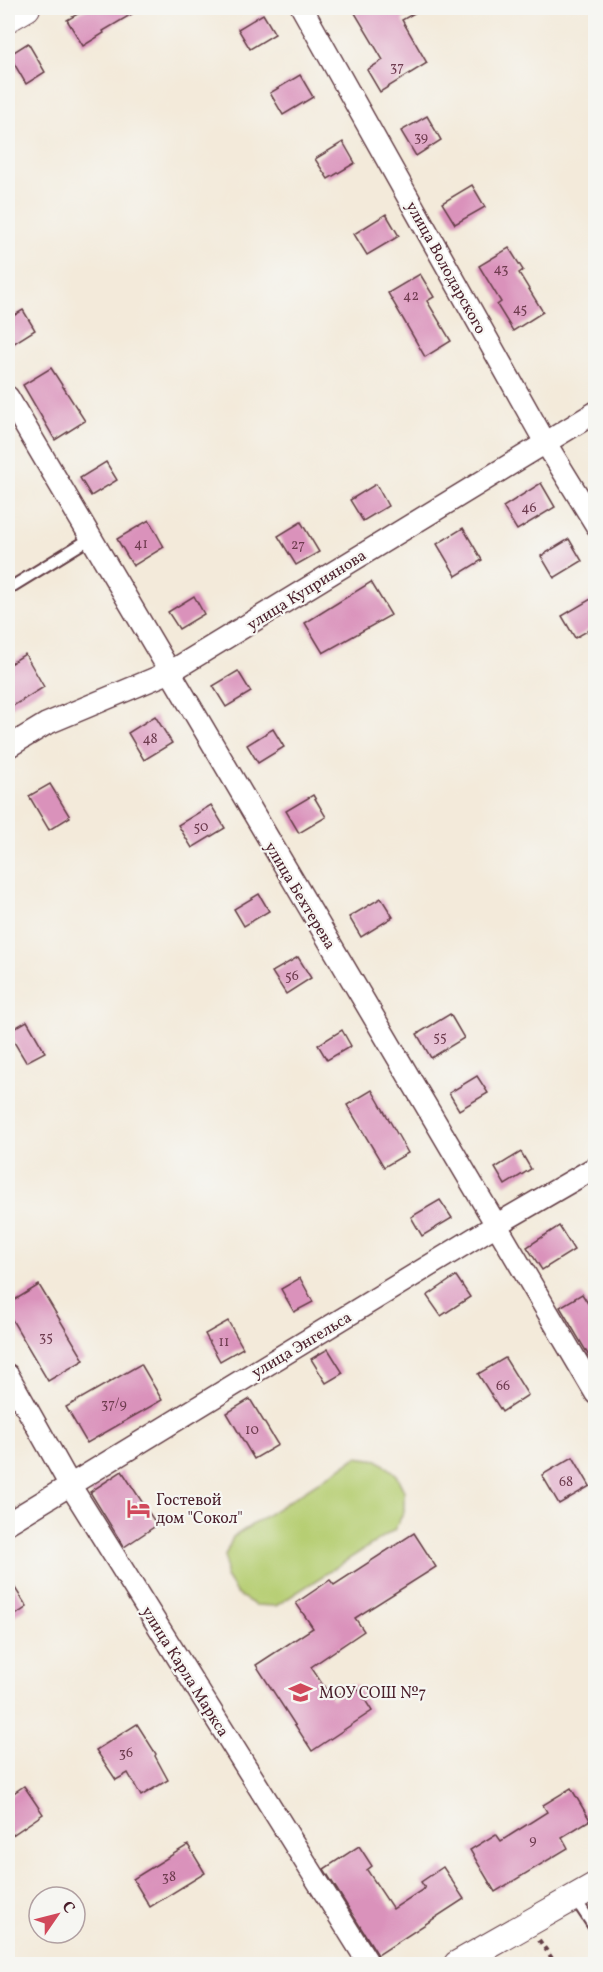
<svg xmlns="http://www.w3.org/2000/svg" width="603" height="1972" viewBox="0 0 603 1972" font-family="Vollkorn,serif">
<rect width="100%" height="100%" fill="#f6f6f2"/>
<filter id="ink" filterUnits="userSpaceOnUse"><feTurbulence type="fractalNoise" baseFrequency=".0167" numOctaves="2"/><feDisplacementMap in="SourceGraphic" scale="12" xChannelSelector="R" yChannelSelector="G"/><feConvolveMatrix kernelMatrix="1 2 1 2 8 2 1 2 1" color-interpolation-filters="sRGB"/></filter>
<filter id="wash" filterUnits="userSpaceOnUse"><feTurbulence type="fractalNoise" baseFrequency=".008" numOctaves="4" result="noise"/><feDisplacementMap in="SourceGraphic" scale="24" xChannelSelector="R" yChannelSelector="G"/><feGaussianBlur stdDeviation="1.35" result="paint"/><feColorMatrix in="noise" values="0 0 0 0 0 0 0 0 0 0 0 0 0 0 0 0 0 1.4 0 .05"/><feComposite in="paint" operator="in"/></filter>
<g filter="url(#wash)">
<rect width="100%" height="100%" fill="#f3eada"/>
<!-- green -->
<polygon fill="#b6ce72" stroke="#80764e" stroke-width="1.5" points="357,1457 378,1460 395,1473 404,1491 404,1512 394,1530 276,1606 255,1605 237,1594 226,1577 225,1556 233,1537"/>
<g id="blocks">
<!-- building -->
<g fill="#da92bb">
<polygon points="88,8 142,8 103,31 104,33 83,46 67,20"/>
<polygon points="352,8 423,8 402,20 427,63 380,92 367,70 383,60"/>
<polygon points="263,14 275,34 250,49 238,29"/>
<polygon points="28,43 45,72 26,84 9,55"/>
<polygon points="300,75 313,97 283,115 270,93"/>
<polygon points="427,116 441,140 416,156 401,131"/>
<polygon points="343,142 355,163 328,179 315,159"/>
<polygon points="472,185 485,207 455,224 442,203"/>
<polygon points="386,214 399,236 367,255 354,234"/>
<polygon points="509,248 523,270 519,273 543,312 513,331 497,305 501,302 479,266"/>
<polygon points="420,274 434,297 427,301 451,341 425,357 388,293"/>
<polygon points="23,310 35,330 8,347 8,319"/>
<polygon points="51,368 85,421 55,440 23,385"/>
<polygon points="106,462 117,480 91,496 80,478"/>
<polygon points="541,483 555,507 517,530 503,507"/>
<polygon points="376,484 388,506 363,521 350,500"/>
<polygon points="149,520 164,547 133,566 117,539"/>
<polygon points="301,522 319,552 296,565 278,536"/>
<polygon points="463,528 482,560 456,576 437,544"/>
<polygon points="569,539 582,561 554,578 541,556"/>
<polygon points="371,582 391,615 323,653 305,623"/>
<polygon points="194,596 204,614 179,629 168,612"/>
<polygon points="596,596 596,626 575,638 562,616"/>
<polygon points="25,654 44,687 8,709 8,665"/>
<polygon points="238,671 251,692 226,707 213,686"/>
<polygon points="155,716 172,743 144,760 128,733"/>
<polygon points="273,729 284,747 258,763 247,745"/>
<polygon points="50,784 70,817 49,830 29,796"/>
<polygon points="313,795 326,817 299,833 286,811"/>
<polygon points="211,805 225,828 192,848 178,825"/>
<polygon points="259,894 269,911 244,926 234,909"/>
<polygon points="381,898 393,917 361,937 349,917"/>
<polygon points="298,957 311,978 286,994 272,972"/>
<polygon points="450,1014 464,1038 431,1058 417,1034"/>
<polygon points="27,1021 45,1052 26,1062 8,1032"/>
<polygon points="342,1030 351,1046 327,1060 318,1045"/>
<polygon points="477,1076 488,1093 459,1110 449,1093"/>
<polygon points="372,1090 408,1153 384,1167 347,1105"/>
<polygon points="521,1152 531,1169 505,1185 495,1168"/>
<polygon points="440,1200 452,1218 422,1236 411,1217"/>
<polygon points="559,1226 574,1250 542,1270 527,1247"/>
<polygon points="456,1276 470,1297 441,1316 427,1296"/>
<polygon points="300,1278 313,1302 294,1312 281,1289"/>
<polygon points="39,1285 84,1360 48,1381 8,1313 8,1304"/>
<polygon points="582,1294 596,1316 596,1368 560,1307"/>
<polygon points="228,1321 243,1348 220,1361 205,1334"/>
<polygon points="328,1349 343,1373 326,1383 311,1359"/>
<polygon points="505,1358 528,1395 502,1412 478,1374"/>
<polygon points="141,1364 162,1400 87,1443 66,1407"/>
<polygon points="250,1399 278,1445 254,1459 227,1413"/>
<polygon points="573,1457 590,1486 559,1504 542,1475"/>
<polygon points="122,1471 157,1525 124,1547 90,1492"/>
<polygon points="414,1533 436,1567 355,1618 364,1631 311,1667 332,1699 355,1684 372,1711 312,1751 256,1665 313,1628 296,1603 330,1580 334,1585"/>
<polygon points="8,1577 27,1607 8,1620"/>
<polygon points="137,1724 156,1754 155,1756 168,1780 141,1796 128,1773 116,1780 96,1750"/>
<polygon points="24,1786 43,1814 8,1838 8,1797"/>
<polygon points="571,1788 590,1820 562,1837 568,1848 495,1892 470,1850 496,1834 501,1841 547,1812 543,1805"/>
<polygon points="188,1845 205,1873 150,1907 133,1879"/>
<polygon points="359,1846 372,1866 367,1870 393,1909 425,1888 421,1882 443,1867 464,1899 378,1955 324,1869"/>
</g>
</g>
</g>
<g filter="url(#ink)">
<use href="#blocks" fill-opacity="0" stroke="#633d45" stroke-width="1.5"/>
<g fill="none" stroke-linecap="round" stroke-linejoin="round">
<defs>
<g id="service">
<polyline points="8,589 91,538"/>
<polyline points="574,1897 596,1930"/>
</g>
<g id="minor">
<polyline points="302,8 545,442 596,525"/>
<polyline points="8,397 596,1394"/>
<polyline points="8,747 46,724 170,672 596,412"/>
<polyline points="8,1375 70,1485 369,1964"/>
<polyline points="8,1523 496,1225 596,1167"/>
</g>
<g id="tertiary">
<polyline points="8,19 27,8"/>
<polyline points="457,1964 596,1885"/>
</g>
</defs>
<!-- service casing -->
<use href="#service" stroke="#633d45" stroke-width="14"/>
<!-- minor casing -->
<use href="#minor" stroke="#633d45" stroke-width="24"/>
<!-- tertiary casing -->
<use href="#tertiary" stroke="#633d45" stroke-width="28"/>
<!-- path -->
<polyline stroke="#633d45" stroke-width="4" stroke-dasharray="4.5 4.5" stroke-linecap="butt" points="539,1940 556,1964"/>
<!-- service -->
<use href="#service" stroke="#fff" stroke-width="10"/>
<!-- minor -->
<use href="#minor" stroke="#fff" stroke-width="21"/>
<!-- tertiary -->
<use href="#tertiary" stroke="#fff" stroke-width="26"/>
</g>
</g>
<!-- icons -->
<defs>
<symbol id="hotel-bare" viewBox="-9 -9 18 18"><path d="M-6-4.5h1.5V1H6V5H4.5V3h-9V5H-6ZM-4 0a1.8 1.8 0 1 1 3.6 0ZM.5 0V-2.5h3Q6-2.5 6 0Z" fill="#d1495b" stroke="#f6f6f2" stroke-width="2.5" paint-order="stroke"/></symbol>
<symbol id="school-bare" viewBox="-9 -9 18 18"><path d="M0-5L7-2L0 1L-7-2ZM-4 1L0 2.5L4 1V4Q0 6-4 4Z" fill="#d1495b" stroke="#f6f6f2" stroke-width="2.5" paint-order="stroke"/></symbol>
</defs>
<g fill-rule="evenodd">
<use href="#hotel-bare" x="122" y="1492" width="33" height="33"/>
<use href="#school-bare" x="284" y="1676" width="33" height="33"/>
</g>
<g text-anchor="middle" stroke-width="4.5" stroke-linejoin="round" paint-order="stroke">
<!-- number labels -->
<g font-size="14" fill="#6e3c4f">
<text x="397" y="71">37</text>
<text x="421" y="141">39</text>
<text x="501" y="273">43</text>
<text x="411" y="300">42</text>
<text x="520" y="313">45</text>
<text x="529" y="512">46</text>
<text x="141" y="548">41</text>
<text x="298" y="549">27</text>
<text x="150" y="743">48</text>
<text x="201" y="831">50</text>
<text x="292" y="980">56</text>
<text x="440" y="1041">55</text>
<text x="46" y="1341">35</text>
<text x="224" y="1346">11</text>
<text x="503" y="1390">66</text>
<text x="114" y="1408">37/9</text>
<text x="252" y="1434">10</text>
<text x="566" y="1486">68</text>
<text x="126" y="1757">36</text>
<text x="533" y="1844">9</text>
<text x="169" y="1881">38</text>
</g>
<!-- street labels -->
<g font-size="16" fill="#4a1f2b" stroke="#f6f6f2">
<text transform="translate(447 267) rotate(61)" y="6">улица Володарского</text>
<text transform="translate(306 589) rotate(-32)" y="6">улица Куприянова</text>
<text transform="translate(301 895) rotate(59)" y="6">улица Бехтерева</text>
<text transform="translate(301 1344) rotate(-31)" y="6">улица Энгельса</text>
<text transform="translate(186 1671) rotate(58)" y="6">улица Карла Маркса</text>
</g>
<!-- poi labels -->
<g font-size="16" fill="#4a1f2b" stroke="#f6f6f2" text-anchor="start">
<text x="156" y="1505">Гостевой<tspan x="156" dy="18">дом "Сокол"</tspan></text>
<text x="319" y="1698">МОУ СОШ №7</text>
</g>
</g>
<!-- margin -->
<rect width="603" height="1972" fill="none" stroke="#f6f6f2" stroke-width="30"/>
<!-- north arrow -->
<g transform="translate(57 1915) rotate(55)"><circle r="28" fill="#f6f6f2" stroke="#b1a0a2" stroke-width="1.5"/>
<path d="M0-4.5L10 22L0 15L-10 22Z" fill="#d1495b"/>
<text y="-9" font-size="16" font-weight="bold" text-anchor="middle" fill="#4a1f2b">С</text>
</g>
</svg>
